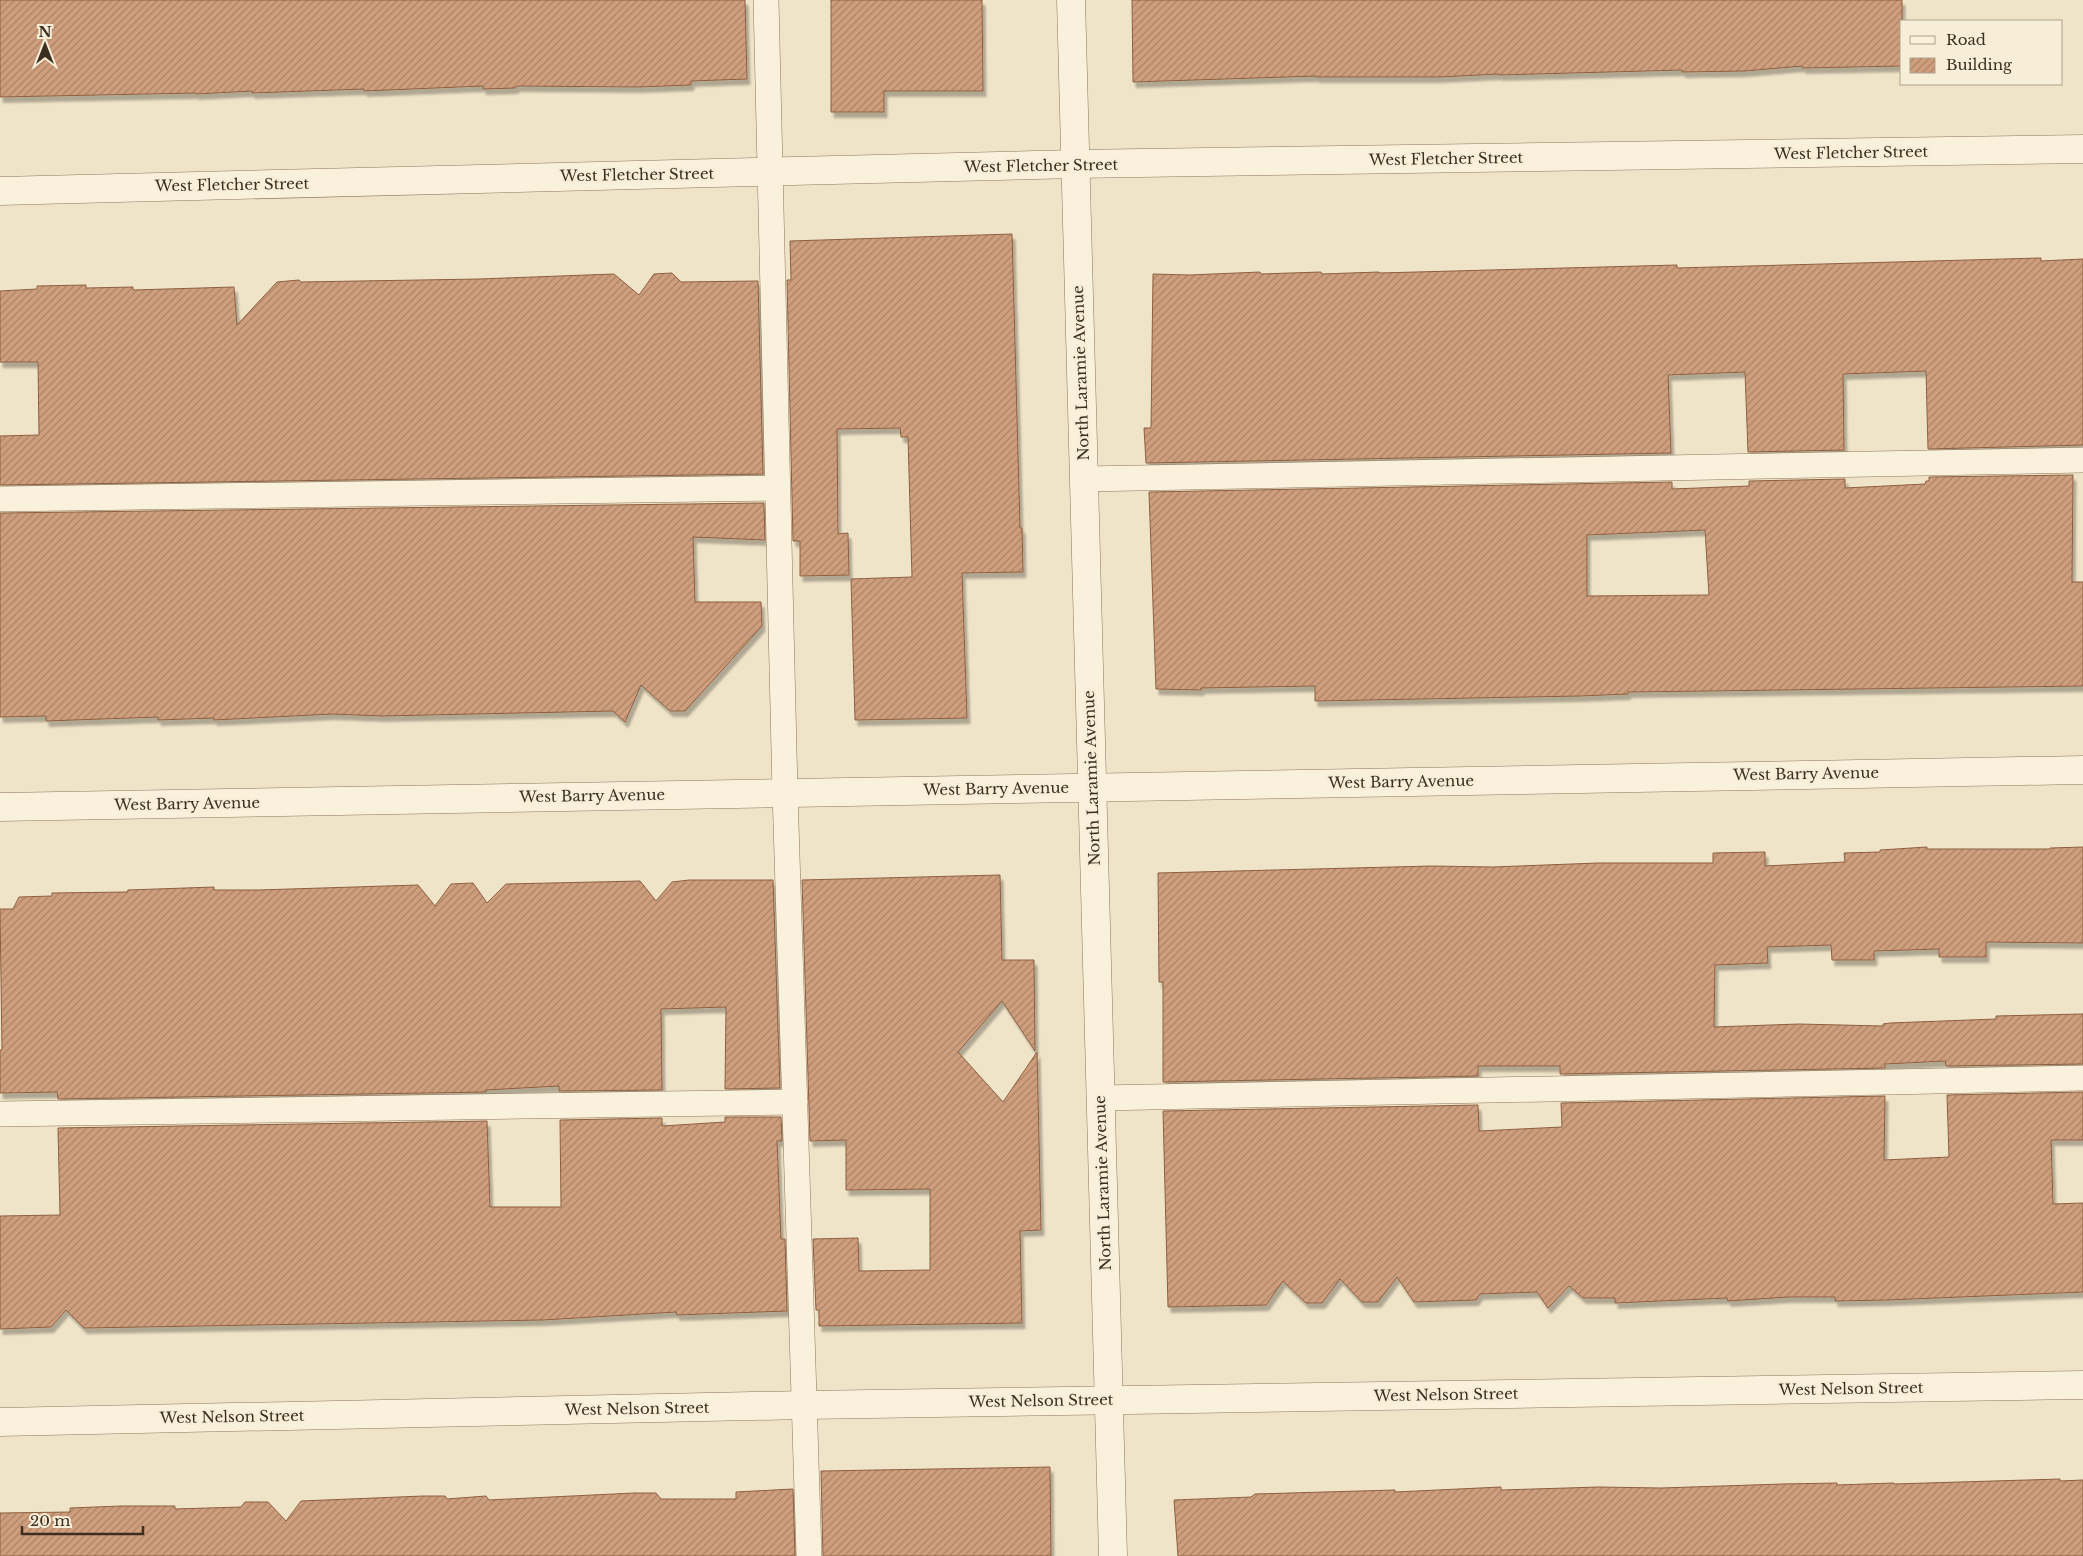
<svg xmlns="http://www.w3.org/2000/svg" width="2083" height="1556" viewBox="0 0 2083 1556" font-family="'Libre Baskerville',serif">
<defs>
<pattern id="building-hatch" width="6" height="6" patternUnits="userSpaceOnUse" patternTransform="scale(1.25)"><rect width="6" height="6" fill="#cf9f7d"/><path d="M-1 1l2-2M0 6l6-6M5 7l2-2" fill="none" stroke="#a98266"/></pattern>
<filter id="shadow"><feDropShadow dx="3" dy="5.5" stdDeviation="1" flood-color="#0004"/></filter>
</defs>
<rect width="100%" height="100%" fill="#f0e4c8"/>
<!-- building -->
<g fill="url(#building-hatch)" stroke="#8d5f41" fill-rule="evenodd" filter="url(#shadow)">
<polygon points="0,0 745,0 747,79 691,81 691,85 639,87 517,86 515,88 483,89 483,86 364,91 364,89 252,93 252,91 196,94 196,93 0,97"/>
<polygon points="831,0 982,0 983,91 884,91 884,112 831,112"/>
<polygon points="1132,0 1902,0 1902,66 1803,68 1802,66 1745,71 1682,72 1682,70 1499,75 1499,74 1439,77 1316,77 1316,76 1133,82"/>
<polygon points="1012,234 1020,528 1022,528 1023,572 962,573 967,718 855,720 851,579 912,577 908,437 901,437 900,428 837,429 838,534 848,533 849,575 800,576 800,541 793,541 787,280 791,280 790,241"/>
<polygon points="2041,258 2041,261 2083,259 2083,445 1928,449 1926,371 1843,374 1844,450 1748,452 1745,372 1668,375 1671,453 1146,463 1144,428 1151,428 1153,274 1190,275 1260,272 1261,274 1321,272 1322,274 1379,272 1379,273 1677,265 1677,268"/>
<polygon points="672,273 681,282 758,281 763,474 0,485 0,436 39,435 38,362 0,362 0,291 37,289 37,286 86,285 86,288 133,287 133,290 234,287 237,325 277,282 299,280 301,282 479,279 614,274 639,295 654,274"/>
<path d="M2073,475l-1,107h11v104l-376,5 -79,1v2l-48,2 -265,5v-15l-114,2v2l-45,-1 -7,-197 523,-10v7l77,-3v-5l96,-2v9l80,-4 1,-3h3v-4zM1705,530l4,65 -122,1v-61z"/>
<polygon points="764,503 765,540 693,537 695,602 761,602 762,626 685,711 670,711 641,685 625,722 613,711 382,716 332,714 214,720 214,718 158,720 158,717 46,721 46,716 0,717 0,513"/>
<polygon points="1927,847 1927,849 2050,849 2050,848 2083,847 2083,943 1986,942 1986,957 1939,957 1939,949 1874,951 1874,960 1832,960 1831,945 1767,947 1768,963 1715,965 1714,1027 1799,1024 1883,1026 1883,1024 1890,1023 1996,1019 1996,1016 2083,1014 2083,1064 1946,1066 1945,1061 1885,1064 1885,1068 1560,1074 1560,1066 1478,1066 1478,1076 1163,1082 1163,982 1159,982 1158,873 1431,866 1493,867 1598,863 1713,863 1713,853 1765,852 1765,866 1845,862 1844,853 1880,852 1880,850"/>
<polygon points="1000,875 1002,960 1034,960 1035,1051 1002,1001 958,1052 1003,1102 1037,1052 1041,1230 1020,1231 1022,1323 819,1326 819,1310 816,1310 813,1239 858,1238 859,1271 930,1270 930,1189 846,1190 846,1140 810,1141 802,880"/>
<polygon points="689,880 773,880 780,1088 725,1089 726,1007 661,1009 662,1090 559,1091 559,1086 486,1090 486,1092 58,1099 57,1092 0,1093 0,1050 2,1050 0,909 13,909 19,897 52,896 52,893 127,892 128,890 214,887 214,890 258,890 418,885 435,906 451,884 473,883 487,903 506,884 640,881 656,901 672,882"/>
<polygon points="2083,1092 2083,1140 2051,1140 2053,1204 2083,1203 2083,1292 1887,1300 1835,1301 1835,1297 1788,1297 1728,1301 1727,1298 1615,1303 1615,1298 1583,1298 1569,1286 1548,1308 1537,1292 1480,1294 1476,1300 1414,1302 1397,1277 1378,1302 1362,1302 1340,1279 1322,1303 1306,1303 1283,1281 1266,1305 1168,1307 1163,1111 1478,1105 1479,1131 1562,1127 1561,1103 1885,1096 1884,1160 1949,1157 1947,1095"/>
<polygon points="725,1117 781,1117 782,1141 777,1141 781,1239 785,1239 787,1311 677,1315 676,1312 543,1320 84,1328 66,1310 51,1327 0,1329 0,1216 60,1215 58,1128 487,1121 490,1207 561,1207 560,1120 662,1118 662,1126 725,1122"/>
<polygon points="1050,1467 1051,1556 823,1556 821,1471"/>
<polygon points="2060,1479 2060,1481 2083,1480 2083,1556 1178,1556 1174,1500 1251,1497 1255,1494 1395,1490 1395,1492 1501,1487 1501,1490 1599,1487 1661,1488 1782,1484 1837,1483 1837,1485 1894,1483 1894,1484"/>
<polygon points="793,1489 795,1556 0,1556 0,1513 70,1512 70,1508 121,1506 175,1506 175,1509 241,1507 245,1502 268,1502 286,1521 301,1501 423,1496 445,1496 447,1499 486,1496 489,1500 634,1493 656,1493 661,1499 736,1499 736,1492"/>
</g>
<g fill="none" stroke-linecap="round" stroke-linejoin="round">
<defs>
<g id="service">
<polyline points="766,0 785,792 809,1556"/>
<polyline points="1084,479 2083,460"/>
<polyline points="0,499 777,488"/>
<polyline points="1101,1098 2083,1078"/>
<polyline points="0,1114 795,1102"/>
</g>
<g id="minor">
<polyline points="0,191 1075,164 2083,149"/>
<polyline points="0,807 2083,770"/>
<polyline points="0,1422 805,1405 2083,1385"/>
</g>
<polyline id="tertiary" points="1071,0 1113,1556"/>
</defs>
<!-- service casing -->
<use href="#service" stroke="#8d765c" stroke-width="26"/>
<!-- minor casing -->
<use href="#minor" stroke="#8d765c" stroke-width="29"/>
<!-- tertiary casing -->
<use href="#tertiary" stroke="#8d765c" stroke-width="29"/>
<!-- service -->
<use href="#service" stroke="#faf1dc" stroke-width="25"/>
<!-- minor -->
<use href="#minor" stroke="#faf1dc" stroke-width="28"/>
<!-- tertiary -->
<use href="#tertiary" stroke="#faf1dc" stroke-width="28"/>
</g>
<g text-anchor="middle" stroke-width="5" stroke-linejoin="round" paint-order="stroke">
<!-- street labels -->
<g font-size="15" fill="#3d2e20" stroke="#f7eed8">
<text transform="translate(1851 153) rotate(-1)" y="5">West Fletcher Street</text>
<text transform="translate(1446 159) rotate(-1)" y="5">West Fletcher Street</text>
<text transform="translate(1041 166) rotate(-1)" y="5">West Fletcher Street</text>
<text transform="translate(637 175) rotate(-1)" y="5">West Fletcher Street</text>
<text transform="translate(232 185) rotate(-1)" y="5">West Fletcher Street</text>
<text transform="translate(1081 373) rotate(-92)" y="5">North Laramie Avenue</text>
<text transform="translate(1806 774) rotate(-1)" y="5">West Barry Avenue</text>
<text transform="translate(1092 778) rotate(-92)" y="5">North Laramie Avenue</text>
<text transform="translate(1401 782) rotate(-1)" y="5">West Barry Avenue</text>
<text transform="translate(996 789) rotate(-1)" y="5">West Barry Avenue</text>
<text transform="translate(592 796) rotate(-1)" y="5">West Barry Avenue</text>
<text transform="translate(187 804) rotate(-1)" y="5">West Barry Avenue</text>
<text transform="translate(1103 1183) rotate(-92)" y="5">North Laramie Avenue</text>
<text transform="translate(1851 1389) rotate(-1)" y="5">West Nelson Street</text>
<text transform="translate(1446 1395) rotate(-1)" y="5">West Nelson Street</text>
<text transform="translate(1041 1401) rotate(-1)" y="5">West Nelson Street</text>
<text transform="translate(637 1409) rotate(-1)" y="5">West Nelson Street</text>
<text transform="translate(232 1417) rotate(-1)" y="5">West Nelson Street</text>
</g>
</g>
<!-- legend -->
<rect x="1900" y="20" width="162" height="65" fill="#f7eed8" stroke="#ada18e"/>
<rect x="1910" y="36" width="25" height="8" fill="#faf1dc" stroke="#ada18e"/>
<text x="1946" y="45" font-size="15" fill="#3d2e20">Road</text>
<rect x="1910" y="58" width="25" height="15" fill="url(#building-hatch)" stroke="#ada18e"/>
<text x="1946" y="70" font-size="15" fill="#3d2e20">Building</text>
<!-- north arrow -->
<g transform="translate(45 45)" stroke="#f7eed8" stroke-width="4" paint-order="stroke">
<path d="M0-4L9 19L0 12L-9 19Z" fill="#3d2e20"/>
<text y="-8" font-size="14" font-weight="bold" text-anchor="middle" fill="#3d2e20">N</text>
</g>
<!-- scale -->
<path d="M22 1526v8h121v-8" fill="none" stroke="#3d2e20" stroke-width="2.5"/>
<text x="30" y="1526" font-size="15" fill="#3d2e20" stroke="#f7eed8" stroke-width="4" paint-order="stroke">20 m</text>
</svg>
